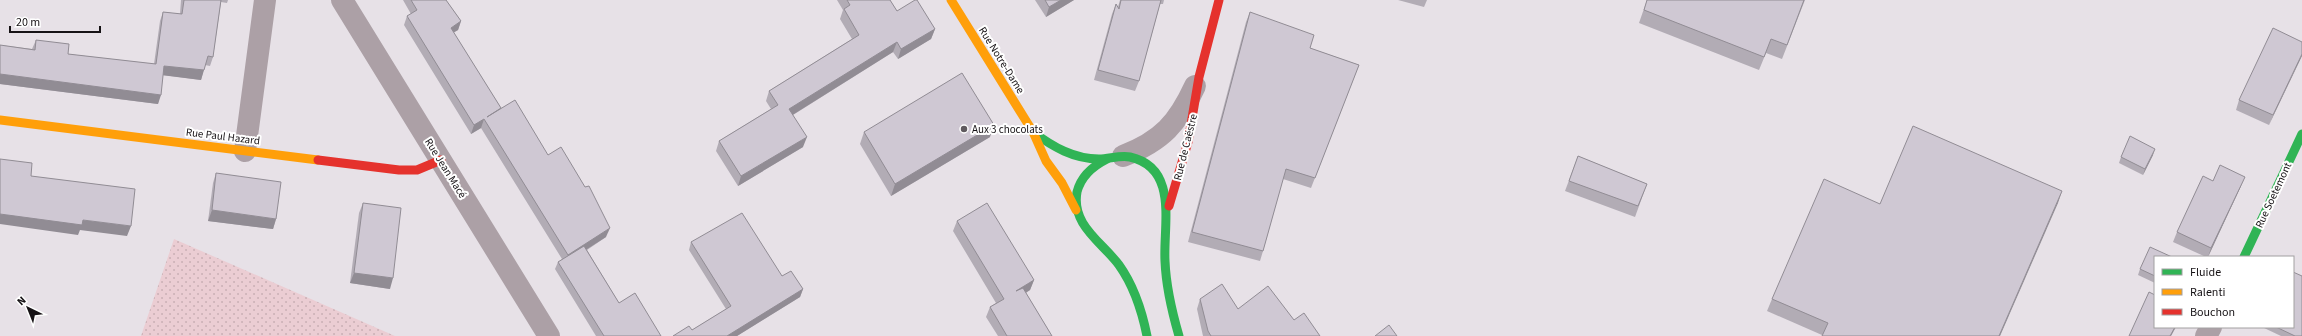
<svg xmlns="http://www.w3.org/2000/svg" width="2302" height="336" viewBox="0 0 2302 336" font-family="'Source Sans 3',sans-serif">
<defs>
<pattern id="grass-dots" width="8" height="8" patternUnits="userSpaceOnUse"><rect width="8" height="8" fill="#ebcdd3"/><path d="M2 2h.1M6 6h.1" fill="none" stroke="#c9afb4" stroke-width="1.8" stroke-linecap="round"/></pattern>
</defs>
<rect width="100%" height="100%" fill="#e7e1e7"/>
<!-- grass -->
<polygon fill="url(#grass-dots)" points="174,239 395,336 141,336"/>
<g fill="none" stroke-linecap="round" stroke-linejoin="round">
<!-- street -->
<g stroke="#aca0a6" stroke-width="22">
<polyline points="342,0 549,336"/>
<polyline points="245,151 265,0"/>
<path d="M1123,156c39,-15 55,-33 72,-70"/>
<polyline points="2206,336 2211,327"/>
</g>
<!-- fast -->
<g stroke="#30b455" stroke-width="9">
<path d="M1033,132c20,15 41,27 66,27 10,0 21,-4 31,-2 49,11 33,68 35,104 1,25 7,51 14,75"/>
<path d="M1107,159c-14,7 -26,17 -30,33 -6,33 25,50 42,73 15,21 23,46 28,71"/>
<polyline points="2244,257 2302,134"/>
</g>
<!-- slow -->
<g stroke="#ff9f0a" stroke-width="9">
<polyline points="951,0 1033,132 1046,161 1062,183 1076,210"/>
<polyline points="0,120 318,160"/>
</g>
<!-- jam -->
<g stroke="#e5322d" stroke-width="9">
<polyline points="318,160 399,170 417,170 441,160"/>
<polyline points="1169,206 1188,142 1199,77 1219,0"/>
</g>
</g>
<!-- wall -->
<g fill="#b2acb5">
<polygon points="181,0 228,0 227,3 221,2 213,57 210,66 205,65 201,80 163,75 158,104 0,84 0,45 32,49 36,40 68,54 154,64 160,21 163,12 180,14"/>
<polygon points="403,0 446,0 461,21 458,30 453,33 501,108 548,155 606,237 587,250 619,303 661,336 596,336 555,269 558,262 562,259 481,128 471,134 404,25 407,16 411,14"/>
<polygon points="837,0 890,0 897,11 935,29 931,39 898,59 893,52 793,115 803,147 738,186 716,151 719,141 771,109 766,101 769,91 852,39 840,19 843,10"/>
<polygon points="1035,0 1074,0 1046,17"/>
<polygon points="1120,0 1164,0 1163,4 1160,4 1139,81 1135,91 1094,80 1112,14 1116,4 1118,7"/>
<polygon points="1398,0 1427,0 1424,7"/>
<polygon points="1647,0 1805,0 1782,59 1766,53 1759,70 1639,23"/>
<polygon points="1250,12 1310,48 1359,65 1311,188 1283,179 1263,251 1260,261 1188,242 1246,22"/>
<polygon points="2302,42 2269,125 2236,110 2239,100"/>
<polygon points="864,132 990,137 891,196 860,144"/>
<polygon points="2153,155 2143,175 2119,163 2121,157"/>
<polygon points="1578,156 1647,184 1635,217 1565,191"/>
<polygon points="216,173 276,219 273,229 208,221 213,183"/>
<polygon points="2213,181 2241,186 2208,257 2206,257 2173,242 2177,232"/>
<polygon points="363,203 390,289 350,283 359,213"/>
<polygon points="2058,203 1822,335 1767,311 1772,299 1880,204"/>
<polygon points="957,221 1034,280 1030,290 1026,293 1052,336 998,336 986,317 990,307 996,303 953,231"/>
<polygon points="691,242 782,276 803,289 800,297 737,336 673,336 692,330 726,309 689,250"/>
<polygon points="2155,257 2155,283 2138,275 2140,269"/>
<polygon points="1200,299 1238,309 1294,320 1320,336 1203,336 1197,309"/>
<polygon points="2262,327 2293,327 2302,336 2281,336"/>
</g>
<!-- shaded-wall -->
<g fill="#918c94">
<polygon points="1061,0 1074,0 1046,17 1049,7"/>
<polygon points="461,21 458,30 447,36 451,28"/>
<polygon points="935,29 931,39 898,59 901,49"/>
<polygon points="897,42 893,52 786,119 789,109"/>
<polygon points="2302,54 2302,56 2269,125 2273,115"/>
<polygon points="164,66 204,70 201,80 161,75"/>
<polygon points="0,74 161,95 158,104 0,84"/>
<polygon points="484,119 481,128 471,134 474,125"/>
<polygon points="994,125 990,137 891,196 895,184"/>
<polygon points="807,137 803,147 738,186 741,176"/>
<polygon points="2155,149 2153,155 2143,175 2145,169"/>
<polygon points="2245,177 2241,186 2208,257 2211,248"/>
<polygon points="2062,191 2058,203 2000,336 1999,336"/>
<polygon points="212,210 276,219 273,229 208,221"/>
<polygon points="0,214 83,220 131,226 127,236 80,230 78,235 0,224"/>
<polygon points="610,228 606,237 565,263 568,255"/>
<polygon points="354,273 393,278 390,289 350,283"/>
<polygon points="1034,280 1030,290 1012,301 1016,291"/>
<polygon points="803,289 800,297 737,336 727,336"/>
<polygon points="2175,327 2176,327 2171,336 2170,336"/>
</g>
<!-- building -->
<g fill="#cfc8d3" stroke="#918c94">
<polygon points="184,0 221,0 213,57 208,56 204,70 164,66 161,95 0,74 0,45 35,50 36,40 69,44 68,54 156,64 163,12 182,14"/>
<polygon points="411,0 446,0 461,21 451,28 501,108 487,117 515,100 548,155 561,147 585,187 589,186 610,228 568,255 484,119 474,125 407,16 417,10"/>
<polygon points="847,0 890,0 897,11 915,0 917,0 935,29 901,49 897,42 789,109 807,137 741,176 719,141 778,105 769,91 859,35 844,9 850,5"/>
<polygon points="1045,0 1061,0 1049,7"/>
<polygon points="1121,0 1161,0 1139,81 1098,70 1116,4 1119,9"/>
<polygon points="1647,0 1804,0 1787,45 1771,39 1764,57 1644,10"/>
<polygon points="1250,12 1314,35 1310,48 1359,65 1315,178 1286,169 1263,251 1192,232"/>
<polygon points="2273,28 2302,42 2302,54 2273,115 2239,100"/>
<polygon points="962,73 994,125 895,184 864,132"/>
<polygon points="1913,126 2062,191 1999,336 1822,336 1828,323 1772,299 1824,179 1880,204"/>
<polygon points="2130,136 2155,149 2145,169 2121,157"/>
<polygon points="1578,156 1647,184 1638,206 1569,181"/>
<polygon points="0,159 32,163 31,176 135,189 131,226 83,220 82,225 0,214"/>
<polygon points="2220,165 2245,177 2211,248 2177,232 2203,176 2213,181"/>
<polygon points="216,173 281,182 276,219 212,210"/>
<polygon points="363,203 401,208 393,278 354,273"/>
<polygon points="987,203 1034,280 1016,291 1023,288 1052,336 1007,336 990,307 1004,299 957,221"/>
<polygon points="742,213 782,276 791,271 803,289 727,336 673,336 689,326 692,330 731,306 691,242"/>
<polygon points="584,246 619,303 635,293 661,336 604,336 558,262"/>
<polygon points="2150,247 2172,257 2155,257 2155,276 2140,269"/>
<polygon points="2293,272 2302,276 2302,336 2295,336 2276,327 2293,327"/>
<polygon points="1222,284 1238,309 1268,286 1294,320 1304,313 1320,336 1211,336 1208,331 1200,299"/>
<polygon points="2149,292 2155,295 2155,327 2175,327 2170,336 2129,336"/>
<polygon points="1389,325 1397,336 1375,336"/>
</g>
<!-- markers -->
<circle fill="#5f5a5e" stroke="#fff" stroke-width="1.5" cx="964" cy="129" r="4"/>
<g text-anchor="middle" stroke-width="4" stroke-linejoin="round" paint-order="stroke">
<!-- street labels -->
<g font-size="11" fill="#161215" stroke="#fff">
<text transform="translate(1002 60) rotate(58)" y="4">Rue Notre-Dame</text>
<text transform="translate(223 136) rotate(7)" y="4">Rue Paul Hazard</text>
<text transform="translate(1185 147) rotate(-76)" y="4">Rue de Caëstre</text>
<text transform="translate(446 168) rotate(58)" y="4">Rue Jean Macé</text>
<text transform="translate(2273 195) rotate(-65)" y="4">Rue Soetemont</text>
</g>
<!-- poi labels -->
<g font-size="11" fill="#161215" stroke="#fff" text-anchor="start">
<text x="972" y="133">Aux 3 chocolats</text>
</g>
</g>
<!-- legend -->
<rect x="2154" y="256" width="140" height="72" fill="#ffffff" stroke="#a2a0a1"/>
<rect x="2162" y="269" width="20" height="6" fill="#30b455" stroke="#a2a0a1"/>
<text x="2190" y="276" font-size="12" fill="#161215">Fluide</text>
<rect x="2162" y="289" width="20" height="6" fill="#ff9f0a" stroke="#a2a0a1"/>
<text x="2190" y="296" font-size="12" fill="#161215">Ralenti</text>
<rect x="2162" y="309" width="20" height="6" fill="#e5322d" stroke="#a2a0a1"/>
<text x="2190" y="316" font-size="12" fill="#161215">Bouchon</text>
<!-- north arrow -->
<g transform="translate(28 308) rotate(317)" stroke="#ffffff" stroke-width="3" paint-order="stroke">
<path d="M0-3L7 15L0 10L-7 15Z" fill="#161215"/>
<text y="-6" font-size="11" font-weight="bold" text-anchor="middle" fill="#161215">N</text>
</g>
<!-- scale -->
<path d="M10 26v6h90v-6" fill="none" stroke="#161215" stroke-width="2"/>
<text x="16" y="26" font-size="12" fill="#161215" stroke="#ffffff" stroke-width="3" paint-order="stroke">20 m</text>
</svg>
